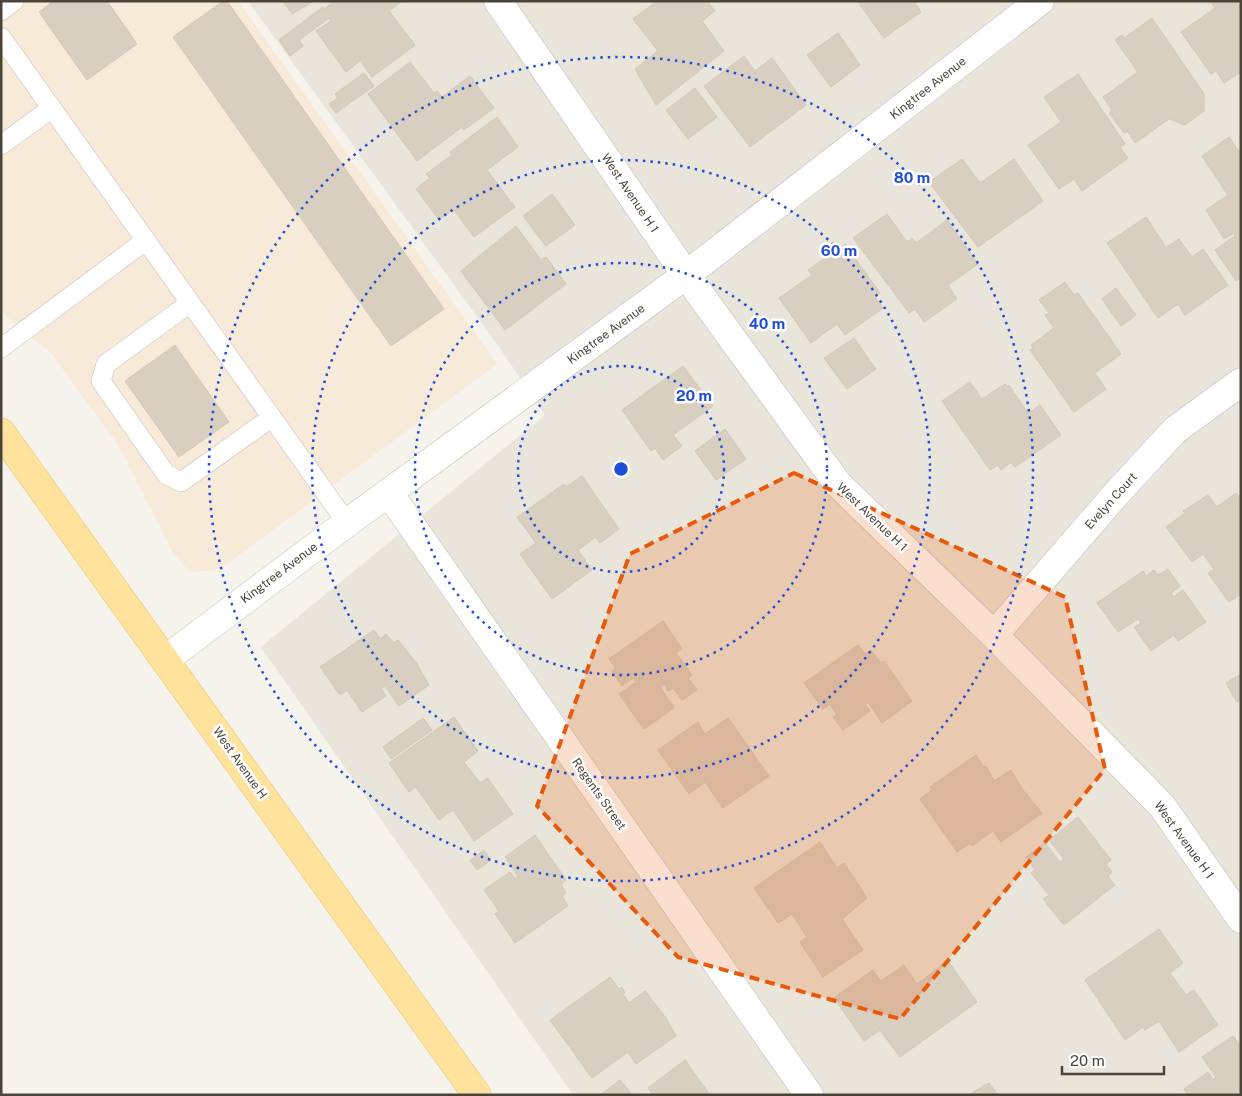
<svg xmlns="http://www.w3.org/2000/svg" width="1242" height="1096" viewBox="0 0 1242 1096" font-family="'Public Sans',sans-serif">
<rect width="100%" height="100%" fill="#f6f3ec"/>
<!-- residential -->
<polygon fill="#eae5da" points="248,1 1241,1 1241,1095 573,1095 261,647 545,415 499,347"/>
<!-- commercial -->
<polygon fill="#f7ead8" points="1,1 238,1 497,364 219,570 190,572 174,555 120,448 52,354 1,312"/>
<!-- building -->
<g fill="#d8cfc1" stroke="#d3c7b4">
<polygon points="54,1 107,1 137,44 87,80 39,12"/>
<polygon points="223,1 227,1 444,309 391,346 173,37"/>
<polygon points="283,1 314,1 292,14"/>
<polygon points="335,1 402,1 389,11 415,45 372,77 360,61 346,72 316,31 331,21 329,18 299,40 303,46 290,56 279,40 323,7 324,9"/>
<polygon points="657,1 707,1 715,11 702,21 724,51 656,105 635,69 658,51 633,19"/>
<polygon points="857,1 914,1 921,12 884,38"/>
<polygon points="1210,1 1241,1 1241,72 1224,83 1216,71 1211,74 1181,32 1215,8"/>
<polygon points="1152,18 1204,94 1204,111 1185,125 1169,119 1135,143 1127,131 1124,133 1109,113 1112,110 1103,97 1138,72 1115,40 1122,35 1124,38"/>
<polygon points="838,33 860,65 831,87 807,55"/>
<polygon points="744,56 755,71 772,58 806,105 750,147 704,86"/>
<polygon points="410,62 434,93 437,91 442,97 470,76 494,108 464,130 462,127 417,161 368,94"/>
<polygon points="364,73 374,86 336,113 329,104 338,98 335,94"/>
<polygon points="1078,74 1125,144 1120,147 1128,158 1082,191 1074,179 1059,189 1028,145 1061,122 1044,97"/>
<polygon points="695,88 717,117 688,139 666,110"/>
<polygon points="497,117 518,147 487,170 515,207 474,237 453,209 439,220 416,189 430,178 426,174 452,155 450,152"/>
<polygon points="1229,137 1241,155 1241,278 1236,281 1215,250 1235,236 1234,233 1224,239 1206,210 1228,195 1202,156"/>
<polygon points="962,159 980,183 1014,159 1043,201 978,247 929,182"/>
<polygon points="552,194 575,225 546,246 523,216"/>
<polygon points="887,214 907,242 912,238 916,243 947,220 978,264 948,285 957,299 924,322 915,309 909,313 853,238"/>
<polygon points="1146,217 1166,247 1179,239 1192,257 1203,249 1228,285 1185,315 1178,304 1158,318 1107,243"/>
<polygon points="516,226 541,260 546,257 566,284 505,330 461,271"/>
<polygon points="845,244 880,293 875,297 883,308 845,335 837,324 811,343 779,298 812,275 808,270"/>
<polygon points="1065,282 1074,295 1078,293 1121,354 1095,373 1106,389 1074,412 1030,350 1033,348 1031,345 1054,328 1045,315 1049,313 1039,300"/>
<polygon points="1116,288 1136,315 1121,326 1102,299"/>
<polygon points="854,338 876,369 847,389 824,358"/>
<polygon points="175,345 229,422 179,457 125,381"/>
<polygon points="683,366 713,406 673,435 682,446 663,460 655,448 651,451 622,410"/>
<polygon points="970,382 982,399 1005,384 1007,387 1009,385 1028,413 1040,405 1061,435 1015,467 1011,462 1001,470 998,465 990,470 942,401"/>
<polygon points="725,429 746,459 716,480 695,451"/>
<polygon points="582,476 619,529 600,543 596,537 578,550 592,570 552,599 520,554 536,543 517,517 564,484 566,487"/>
<polygon points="1236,493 1241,499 1241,594 1229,602 1208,573 1214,569 1203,554 1192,562 1166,527 1185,513 1183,511 1208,495 1217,507"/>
<polygon points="1168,569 1180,586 1171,593 1173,597 1183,590 1206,622 1178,641 1174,635 1151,651 1134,627 1141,623 1138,619 1118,632 1097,603 1143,571 1146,576 1154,570 1158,575"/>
<polygon points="663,621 682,649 676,653 692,675 688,678 697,690 682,700 673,688 668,691 664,684 660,687 674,708 644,729 619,694 636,682 633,678 622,686 612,671 616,669 609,659"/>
<polygon points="374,630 380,639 386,634 394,643 398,640 417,664 429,685 399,706 385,686 381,689 386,696 362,712 347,690 340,695 320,667"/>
<polygon points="858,645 865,654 871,650 881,663 884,661 912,701 882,723 868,702 865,704 870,711 843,730 833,717 837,715 830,704 823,709 804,683"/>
<polygon points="1241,674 1241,700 1237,702 1226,683"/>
<polygon points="454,717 478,751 464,762 480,783 488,778 513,814 474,841 453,810 439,820 416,787 409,792 389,763"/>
<polygon points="423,718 432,730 391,759 383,747"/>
<polygon points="728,718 769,776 723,808 705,782 689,794 658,750 698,722 705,734"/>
<polygon points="976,755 984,767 986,766 994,781 1011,770 1023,790 1042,813 1001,842 993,831 972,846 970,843 957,852 920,799 932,790 930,787"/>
<polygon points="1078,817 1111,860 1106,864 1112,872 1108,876 1115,885 1064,925 1043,899 1049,895 1031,873 1035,870 1026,857 1045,843 1060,862 1064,859 1049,840"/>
<polygon points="535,835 566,880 561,884 566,893 562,896 568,906 515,943 495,914 499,911 484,890 510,872 515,879 518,876 505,857"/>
<polygon points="820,842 837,868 844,863 867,898 842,919 863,950 823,977 800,942 807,937 792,914 778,923 754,888"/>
<polygon points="484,850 491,860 477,870 470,860"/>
<polygon points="1159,929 1183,963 1170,973 1186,995 1194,990 1218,1025 1179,1052 1159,1021 1145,1030 1143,1027 1125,1040 1085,980"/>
<polygon points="948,961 977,1002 900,1057 880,1030 864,1041 834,998 873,970 881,981 904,965 917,984"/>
<polygon points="610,977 619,989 622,987 625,993 623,994 629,1003 645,991 666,1018 676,1036 636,1064 628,1052 592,1078 550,1020"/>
<polygon points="1233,1036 1241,1047 1241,1095 1188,1095 1184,1089 1208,1072 1213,1080 1216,1077 1202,1057"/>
<polygon points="685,1060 710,1095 653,1095 648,1088"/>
<polygon points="620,1080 631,1093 628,1095 600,1095"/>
<polygon points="989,1083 998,1095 969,1095 983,1086"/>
</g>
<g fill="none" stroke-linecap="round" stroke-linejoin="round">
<defs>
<g id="service">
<polyline points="1,11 14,1"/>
<polyline points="1,37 347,523"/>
<polyline points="1,145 52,108"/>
<polyline points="190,303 106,364 101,381 166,474 181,482 271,418"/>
<polyline points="1,348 145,241"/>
</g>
<g id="minor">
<polyline points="498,1 686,275 838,484 994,635 1162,806 1241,919"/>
<polyline points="389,493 809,1095"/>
<polyline points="994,635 1117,493 1175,430 1241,382"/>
<polyline points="166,659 347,523 686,275 1040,1"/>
</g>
<polyline id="primary" points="1,432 477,1095"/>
</defs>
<!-- service casing -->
<use href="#service" stroke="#c2bbae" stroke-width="20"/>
<!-- minor casing -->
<use href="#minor" stroke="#c2bbae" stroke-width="29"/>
<!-- primary casing -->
<use href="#primary" stroke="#e6c16a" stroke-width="29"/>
<!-- service -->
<use href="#service" stroke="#fff" stroke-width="19"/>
<!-- minor -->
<use href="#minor" stroke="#fff" stroke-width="28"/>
<!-- primary -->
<use href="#primary" stroke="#ffe39c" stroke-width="28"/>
</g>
<!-- marked area -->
<path fill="#e8590c" fill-opacity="0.2" stroke="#e8590c" stroke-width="4" stroke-dasharray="10 6" stroke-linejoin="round" d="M794,473l271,124 40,172 -205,250 -222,-62 -141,-151 93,-252z"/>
<!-- distance rings -->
<g fill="none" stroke="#1d4ed8" stroke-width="2.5" stroke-dasharray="2.5 5">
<circle cx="621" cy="469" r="103"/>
<circle cx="621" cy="469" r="206"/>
<circle cx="621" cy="469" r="309"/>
<circle cx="621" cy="469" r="412"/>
</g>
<g text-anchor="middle" stroke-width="5" stroke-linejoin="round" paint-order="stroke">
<!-- street labels -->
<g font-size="12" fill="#4b4439" stroke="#fff">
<text transform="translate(928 88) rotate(-38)" y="4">Kingtree Avenue</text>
<text transform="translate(630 193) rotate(56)" y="4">West Avenue H 1</text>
<text transform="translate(606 334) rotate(-36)" y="4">Kingtree Avenue</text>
<text transform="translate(1111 501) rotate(-48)" y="4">Evelyn Court</text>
<text transform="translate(872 517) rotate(44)" y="4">West Avenue H 1</text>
<text transform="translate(279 573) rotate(-37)" y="4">Kingtree Avenue</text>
<text transform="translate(240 763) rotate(55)" y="4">West Avenue H</text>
<text transform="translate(599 794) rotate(55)" y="4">Regents Street</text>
<text transform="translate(1184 840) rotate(54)" y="4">West Avenue H 1</text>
</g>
</g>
<circle cx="621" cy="469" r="8" fill="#1d4ed8" stroke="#fff" stroke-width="2.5"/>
<g font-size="15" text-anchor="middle" font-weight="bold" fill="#1d4ed8" stroke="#fff" stroke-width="5" stroke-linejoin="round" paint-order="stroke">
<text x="912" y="183">80 m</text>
<text x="839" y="256">60 m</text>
<text x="767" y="329">40 m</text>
<text x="694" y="401">20 m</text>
</g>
<!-- border -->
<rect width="1242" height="1096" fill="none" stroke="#4b4439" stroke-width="5"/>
<!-- scale -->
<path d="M1062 1066v8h102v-8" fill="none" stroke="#4b4439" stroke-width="2.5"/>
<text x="1070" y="1066" font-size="15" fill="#4b4439" stroke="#ffffff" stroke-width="4" paint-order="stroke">20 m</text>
</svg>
